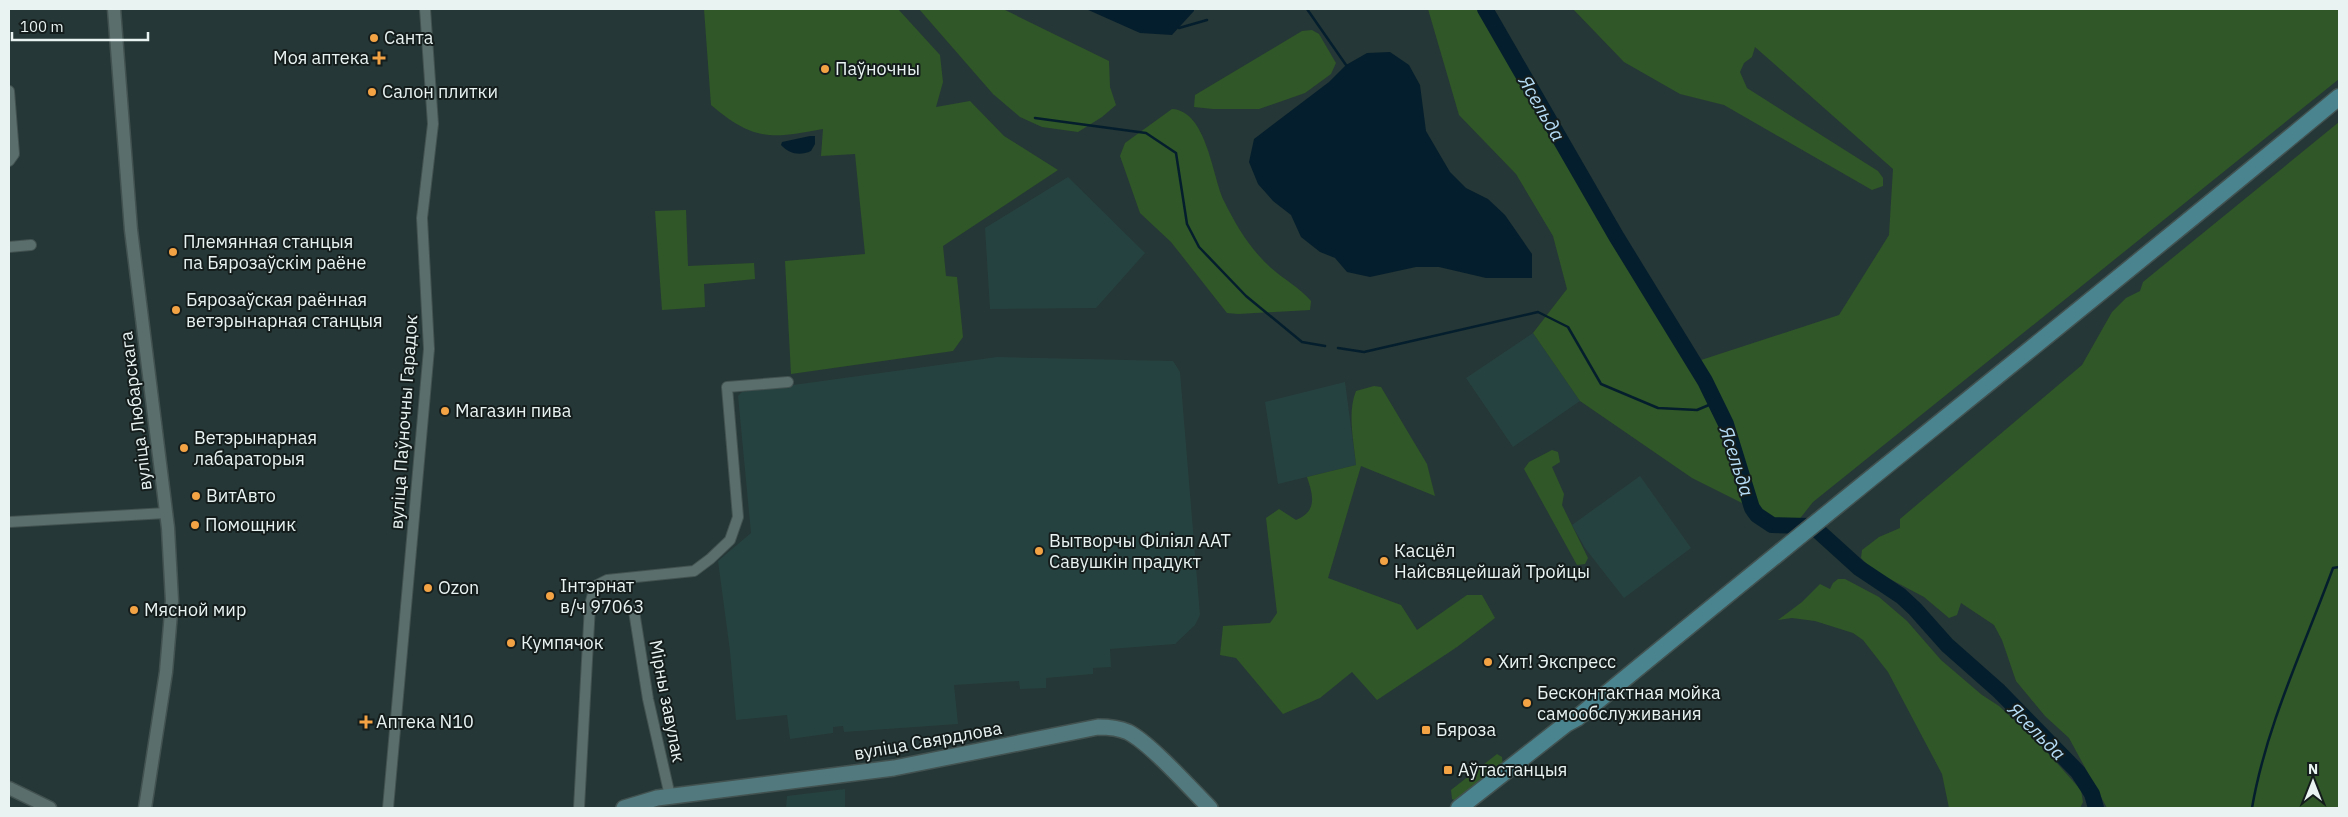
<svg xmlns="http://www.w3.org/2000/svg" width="2348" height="817" viewBox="0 0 2348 817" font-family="'IBM Plex Sans',sans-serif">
<rect width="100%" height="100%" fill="#253736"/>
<!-- built -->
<g fill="#264240">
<polygon points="1068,177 1145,253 1096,308 990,309 985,228"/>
<polygon points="1533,333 1580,401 1513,447 1466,378"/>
<polygon points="997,357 1173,361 1180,372 1200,615 1195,625 1175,644 1110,649 1111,667 1093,668 1093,674 1046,678 1046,688 1020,689 1019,681 954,685 958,724 844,732 843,726 833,727 833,733 790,739 787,715 736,720 730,651 718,561 751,533 738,396 742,392"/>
<polygon points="1345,382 1356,465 1278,484 1265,402"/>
<polygon points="1640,476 1691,548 1624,598 1585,548 1572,525"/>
<polygon points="845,789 845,808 786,808 787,796"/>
</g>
<!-- green -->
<g fill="#305727">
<path d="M704,9h194l42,46 3,27 -7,25 34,-6 34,35 54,34 -115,76 3,30 11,1 6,60 -10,14 -162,23 -6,-113 80,-7 -10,-100 -34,2 2,-27c-53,10 -69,12 -112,-24z"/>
<polygon points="919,9 1003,9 1109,61 1110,87 1116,105 1102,117 1078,132 1042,127 1020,117 993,94"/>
<polygon points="1428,9 1485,9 1616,236 1695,362 1839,315 1889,235 1893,169 1755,47 1752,57 1744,63 1740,72 1747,88 1878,171 1883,178 1883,186 1872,190 1724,105 1680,94 1624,62 1573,9 2339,9 2339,79 1813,502 1794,526 1783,526 1764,521 1752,508 1692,478 1580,401 1533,333 1567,289 1553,236 1516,174 1459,115"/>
<polygon points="1312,30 1319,34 1336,63 1331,74 1305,93 1259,109 1213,109 1194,107 1195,95 1302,31"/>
<path d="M1172,109c35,2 40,67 52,92 11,23 27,49 46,66 13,12 29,20 41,34l-1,9 -72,4 -11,-1 -56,-71 -31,-29 -20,-57 5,-13z"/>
<polygon points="2339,122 2339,808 2107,808 2069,738 2045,716 2016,681 2002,640 1994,625 1961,603 1957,615 1949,618 1924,597 1873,570 1861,558 1862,550 1879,537 1900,528 1900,519 2082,365 2112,312 2126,298 2140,291 2143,282"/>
<polygon points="686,210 688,266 754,263 755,279 704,284 705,307 662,310 655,211"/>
<path d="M1374,386l7,1 46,77 8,32 -74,-30 -33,112 73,27 16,25 50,-35h15l13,23 -38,29 -80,53 -25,-28 -32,26 -37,16 -47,-56 -16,-3 3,-29 47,-3 7,-10 -11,-95 13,-9 17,11c22,-9 17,-25 11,-43l49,-12c-2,-23 -9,-52 0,-74z"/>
<polygon points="1552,450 1558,452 1560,462 1552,467 1564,494 1562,505 1588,558 1585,564 1577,565 1524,469 1529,462"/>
<polygon points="1838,579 1845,579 1879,597 1907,621 1941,660 1982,695 1999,706 2038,742 2081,790 2083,802 2080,808 1949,808 1942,774 1888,672 1863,640 1853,633 1815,621 1792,618 1778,620 1802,602 1820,584 1830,589 1833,583"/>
<polygon points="1497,754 1502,757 1503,766 1456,801 1452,799 1451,790"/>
</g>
<!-- water -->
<g fill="#051e2d">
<polygon points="1086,9 1194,9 1194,11 1172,35 1140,33"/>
<polygon points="1390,52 1409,65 1420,85 1426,131 1450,172 1466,188 1488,199 1505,215 1532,254 1532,278 1486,278 1439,267 1416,267 1370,277 1347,272 1335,258 1320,252 1301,237 1291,215 1273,201 1258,184 1249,162 1254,139 1329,82 1346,65 1367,53"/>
<path d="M810,136h5v8l-4,7c-11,5 -22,3 -30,-6l1,-3z"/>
</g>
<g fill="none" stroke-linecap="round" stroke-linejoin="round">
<!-- stream -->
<g stroke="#051e2d" stroke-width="2.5">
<polyline points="1307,9 1346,65"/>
<polyline points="1179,28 1207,20"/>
<polyline points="1035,118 1146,133 1176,153 1187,224 1199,247 1246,296 1302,342 1325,346"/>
<polyline points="1338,348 1364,352 1538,312 1568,327 1601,384 1658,408 1697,410 1716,402"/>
<path d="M2252,808c14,-82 52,-161 81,-240l6,-1"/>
</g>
<!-- river -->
<polyline stroke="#051e2d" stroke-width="16" points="1485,9 1616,236 1705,381 1726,424 1752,508 1757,515 1772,525 1808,526 1816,529 1859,568 1901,596 1915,609 1947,645 1999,691 2078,772 2092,794 2096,808"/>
<defs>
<g id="minor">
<polyline points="9,91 14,154 9,161"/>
<polyline points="9,247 31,245"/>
<polyline points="9,522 166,513"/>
<polyline points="634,611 648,699 670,796"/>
<polyline points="388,808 429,349 422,218 433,124 425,9"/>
<polyline points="579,808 590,605 595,586 607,580 694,571 710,559 730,540 738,517 727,387 788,382"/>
</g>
<g id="tertiary">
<polyline points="114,9 131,230 168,528 172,601 166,672 145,808"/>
<polyline points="9,788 50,808"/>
</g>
<path id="secondary" d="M624,808l33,-10 237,-30 204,-41c10,0 21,1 30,5 22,11 63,57 82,76"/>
<path id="primary" d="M1459,808l107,-84 11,-6c253,-209 510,-412 762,-621"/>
</defs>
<!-- minor casing -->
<use href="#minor" stroke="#425250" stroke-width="12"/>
<!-- tertiary casing -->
<use href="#tertiary" stroke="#425250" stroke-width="15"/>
<!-- secondary casing -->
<use href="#secondary" stroke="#425250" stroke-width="18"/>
<!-- primary casing -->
<use href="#primary" stroke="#425250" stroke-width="19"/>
<!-- minor -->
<use href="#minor" stroke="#5a6e6c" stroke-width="10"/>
<!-- tertiary -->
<use href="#tertiary" stroke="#5a6e6c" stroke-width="12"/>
<!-- secondary -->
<use href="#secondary" stroke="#52797d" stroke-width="15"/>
<!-- primary -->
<use href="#primary" stroke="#4a848e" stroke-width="16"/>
</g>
<!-- markers -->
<g fill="#f4a344" stroke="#151d1c" stroke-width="2">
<circle cx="374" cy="38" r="5"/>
<path d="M376.5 50.5h5v5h5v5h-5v5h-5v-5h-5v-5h5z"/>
<circle cx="825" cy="69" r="5"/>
<circle cx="372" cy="92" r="5"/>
<circle cx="173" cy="252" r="5"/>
<circle cx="176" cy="310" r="5"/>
<circle cx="445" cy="411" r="5"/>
<circle cx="184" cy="448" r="5"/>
<circle cx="196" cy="496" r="5"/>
<circle cx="195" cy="525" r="5"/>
<circle cx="1039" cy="551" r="5"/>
<circle cx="1384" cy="561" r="5"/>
<circle cx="428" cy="588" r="5"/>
<circle cx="550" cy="596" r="5"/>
<circle cx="134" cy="610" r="5"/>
<circle cx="511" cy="643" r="5"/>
<circle cx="1488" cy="662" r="5"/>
<circle cx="1527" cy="703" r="5"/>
<path d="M363.5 714.5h5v5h5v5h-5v5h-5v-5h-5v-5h5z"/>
<rect x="1421" y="725" width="10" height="10" rx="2.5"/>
<rect x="1443" y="765" width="10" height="10" rx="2.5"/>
</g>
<g text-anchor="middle" stroke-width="4" stroke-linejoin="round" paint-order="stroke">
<!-- poi labels -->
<g font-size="18" fill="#e8f3f2" stroke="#151d1c" text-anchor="start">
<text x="384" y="44">Санта</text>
<text x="369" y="64" text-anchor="end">Моя аптека</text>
<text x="835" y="75">Паўночны</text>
<text x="382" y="98">Салон плитки</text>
<text x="183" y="248">Племянная станцыя<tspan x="183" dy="21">па Бярозаўскім раёне</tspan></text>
<text x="186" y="306">Бярозаўская раённая<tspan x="186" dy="21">ветэрынарная станцыя</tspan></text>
<text x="455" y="417">Магазин пива</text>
<text x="194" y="444">Ветэрынарная<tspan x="194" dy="21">лабараторыя</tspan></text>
<text x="206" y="502">ВитАвто</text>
<text x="205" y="531">Помощник</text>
<text x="1049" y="547">Вытворчы Філіял ААТ<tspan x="1049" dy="21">Савушкін прадукт</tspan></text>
<text x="1394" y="557">Касцёл<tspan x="1394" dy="21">Найсвяцейшай Тройцы</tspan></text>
<text x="560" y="592">Інтэрнат<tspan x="560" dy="21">в/ч 97063</tspan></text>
<text x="438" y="594">Ozon</text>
<text x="144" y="616">Мясной мир</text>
<text x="521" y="649">Кумпячок</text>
<text x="1498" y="668">Хит! Экспресс</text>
<text x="1537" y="699">Бесконтактная мойка<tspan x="1537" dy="21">самообслуживания</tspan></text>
<text x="376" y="728">Аптека N10</text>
<text x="1436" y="736">Бяроза</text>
<text x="1458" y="776">Аўтастанцыя</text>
</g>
<!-- street labels -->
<g font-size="18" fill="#e8f3f2" stroke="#151d1c">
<text transform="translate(136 411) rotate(-97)" y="6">вуліца Любарскага</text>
<text transform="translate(404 422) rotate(-86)" y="6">вуліца Паўночны Гарадок</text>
<text transform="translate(667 701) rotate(79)" y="6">Мірны завулак</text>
<text transform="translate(928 741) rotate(-10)" y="6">вуліца Свярдлова</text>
</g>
<!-- water labels -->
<g font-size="19" font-style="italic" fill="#b6ddf7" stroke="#151d1c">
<text transform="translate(1542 108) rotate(60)" y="7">Ясельда</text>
<text transform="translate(1737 461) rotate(72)" y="7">Ясельда</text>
<text transform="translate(2037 731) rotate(45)" y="7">Ясельда</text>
</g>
</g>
<!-- border -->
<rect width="2348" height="817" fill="none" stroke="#e8f3f2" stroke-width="20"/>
<!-- north arrow -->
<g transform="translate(2313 782)" stroke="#151d1c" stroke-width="4" paint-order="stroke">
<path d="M0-4L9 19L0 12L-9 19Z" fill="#e8f3f2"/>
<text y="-8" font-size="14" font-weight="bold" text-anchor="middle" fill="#e8f3f2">N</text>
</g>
<!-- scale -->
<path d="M12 32v8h136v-8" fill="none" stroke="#e8f3f2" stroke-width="2.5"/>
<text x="20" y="32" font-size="15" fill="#e8f3f2" stroke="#151d1c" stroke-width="4" paint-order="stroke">100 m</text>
</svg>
